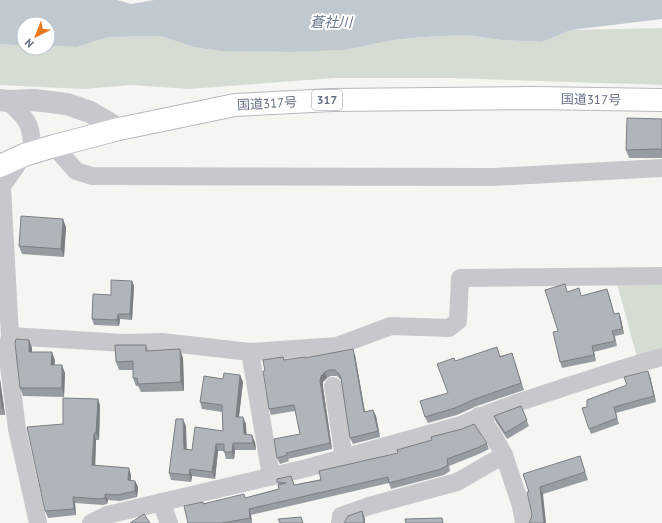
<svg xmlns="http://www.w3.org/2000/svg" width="662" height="523" viewBox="0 0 662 523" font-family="'PT Sans','Noto Sans JP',sans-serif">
<rect width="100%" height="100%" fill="#f5f6f2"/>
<!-- green -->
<g fill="#d5ddd3">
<polygon points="662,28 662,85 451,78 335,78 189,89 131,85 83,89 0,85 0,44 24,46 24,48 48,48 48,46 77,47 108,37 161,36 193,47 219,51 291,52 344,50 394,40 424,37 466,35 501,40 542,42 571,30"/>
<polygon points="662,282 662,353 637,357 617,284"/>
</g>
<!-- water -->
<polygon fill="#c1c9d0" points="0,0 117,0 131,4 154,0 662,0 662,19 571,30 542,42 501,40 466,35 424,37 394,40 344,50 291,52 220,51 193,47 161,36 108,37 77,47 48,46 48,24 24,24 24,46 0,44"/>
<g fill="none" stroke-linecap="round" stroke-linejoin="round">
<defs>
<polyline id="trunk" points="0,166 24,155 54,146 119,129 235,105 332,100 533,98 662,100"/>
</defs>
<!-- trunk casing -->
<use href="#trunk" stroke="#b6b8bc" stroke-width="24"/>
<!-- minor -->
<g stroke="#c6c8cc" stroke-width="18">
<path d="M8,101c17,17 23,20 24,44l-8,10 -22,31 8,150 -3,15 10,78 21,94"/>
<polyline points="54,146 76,171 92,176 493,177 662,168"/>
<polyline points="10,336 124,343 162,342 250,352 337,346 391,326 449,328 458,321 460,278 662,276"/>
<polyline points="250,352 271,476"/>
<polyline points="333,386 344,458"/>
<polyline points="479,416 493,435 504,455"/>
<polyline points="161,502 169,523"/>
<path d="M91,523l16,-8 200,-47 154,-43c33,-16 69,-26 104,-38 32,-10 64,-21 97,-30"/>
<polyline points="340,523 341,516 369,506 457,482 504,455 521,506 524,523"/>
</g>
<!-- tertiary -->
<polyline stroke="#c6c8cc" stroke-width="22" points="0,100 8,101 34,100 67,104 90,112 119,129"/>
<!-- trunk -->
<use href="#trunk" stroke="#fff" stroke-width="22"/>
</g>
<!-- wall -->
<g fill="#979ca2">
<polygon points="662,119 662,158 629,158 626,150"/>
<polygon points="66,227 64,257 22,254 19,246"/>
<polygon points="132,281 134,286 132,320 120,319 119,326 94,325 92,319 111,295"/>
<polygon points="567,292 581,296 609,295 614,314 619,313 621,319 624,334 615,336 617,346 594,352 596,361 562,368 560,362 558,331"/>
<polygon points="29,340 32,348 32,352 55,360 54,365 65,373 64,397 23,396 20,388"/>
<polygon points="146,345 148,351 183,358 184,391 141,392 138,386 136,386 133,378 133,370 119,370 116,362"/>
<polygon points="512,353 524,390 477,406 457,415 428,423 425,417 448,393 500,356"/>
<polygon points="355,355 365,412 373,410 376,416 380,437 353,444 350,438 341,380 337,376 331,376 327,378 323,382 323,387 332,449 288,459 289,461 280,464 277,458 300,434 295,411 271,415 269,409 265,371 283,357 284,360"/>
<polygon points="240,375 243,382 239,417 246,424 246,434 255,442 256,450 235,450 234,459 226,459 224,451 218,451 215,479 192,476 191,482 171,480 169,473 186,426 186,449 192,450 223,431 222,412 202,409 200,402 223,379"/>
<polygon points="650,376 656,402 616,413 619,424 591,434 589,429 587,407"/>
<polygon points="0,379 5,415 0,415"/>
<polygon points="98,399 100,406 99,440 96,440 95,465 131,475 131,481 135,481 138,487 137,497 120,501 108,500 107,504 103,505 75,503 76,515 48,518 45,511 63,424"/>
<polygon points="521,406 529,426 507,439 496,422 494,416"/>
<polygon points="487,443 489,449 479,454 449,466 450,471 444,475 391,489 389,483 251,515 252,523 188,523 203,502 204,504 245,498 279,489 277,479 291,476 294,485"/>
<polygon points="580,456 588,480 543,494 532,514 529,492"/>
</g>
<!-- shaded-wall -->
<g fill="#7b7f84">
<polygon points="63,219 66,227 64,257 61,249"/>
<polygon points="132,281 134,286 132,320 130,314"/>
<polygon points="607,289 609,295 616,320 614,314"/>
<polygon points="619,313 621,319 624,334 622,329"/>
<polygon points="118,314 120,319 119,326 117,320"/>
<polygon points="29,340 32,348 32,360 29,352"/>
<polygon points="592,346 594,352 596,361 594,355"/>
<polygon points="180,349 183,358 184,391 181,382"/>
<polygon points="353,349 355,355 366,418 364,412"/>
<polygon points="52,352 55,360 54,373 51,365"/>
<polygon points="62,365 65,373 64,397 62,388"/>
<polygon points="648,371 650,376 656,402 654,396"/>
<polygon points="325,372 327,378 323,382 323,387 332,449 330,443 320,381 321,376"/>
<polygon points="240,375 243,382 238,424 236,417"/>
<polygon points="0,379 5,415 2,408 0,392"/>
<polygon points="98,399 100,406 99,440 96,433"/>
<polygon points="373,410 376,416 380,437 378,431"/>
<polygon points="243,417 246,424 247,441 244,434"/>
<polygon points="183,419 186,426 187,456 184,449"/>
<polygon points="94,433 96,440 95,471 92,465"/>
<polygon points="252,435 255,442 256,450 253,443"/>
<polygon points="233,443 235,450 234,459 232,452"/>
<polygon points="216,444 218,451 215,479 212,472"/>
<polygon points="129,468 131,475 130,487 128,480"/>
<polygon points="190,469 192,476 191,482 189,475"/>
<polygon points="135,481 138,487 137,497 135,491"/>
<polygon points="540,487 543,494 546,523 544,523"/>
<polygon points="105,494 108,500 107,504 105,498"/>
<polygon points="73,497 75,503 76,515 74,509"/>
<polygon points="249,509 251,515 252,523 250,518"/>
<polygon points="362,511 365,519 365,523 364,523"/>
</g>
<!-- building -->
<g fill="#b0b5bc" stroke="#7b7f84">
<polygon points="627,118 662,119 662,150 658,149 626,150"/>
<polygon points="21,216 63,219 61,249 19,246"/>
<polygon points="111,280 132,281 130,314 118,314 117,320 92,319 93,294 111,295"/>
<polygon points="565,284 567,292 579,288 581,296 607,289 614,314 619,313 622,329 612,331 615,341 592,346 594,355 560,362 553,332 558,331 545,290"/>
<polygon points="16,339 29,340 29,352 52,352 51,365 62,365 62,388 20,388 15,343"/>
<polygon points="115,345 146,345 146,351 180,349 181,382 138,384 137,378 133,378 133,361 116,362"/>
<polygon points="497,347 500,357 512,353 521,383 475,399 455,408 425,417 420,401 448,393 437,364 454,358 455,361"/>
<polygon points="353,349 364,412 373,410 378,431 350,438 341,378 339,374 335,370 329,370 325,372 321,376 320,381 330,443 286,453 287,455 277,458 274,439 300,434 294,405 269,409 263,371 265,371 263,360 283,357 284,360 305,357 305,358"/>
<polygon points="648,371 654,396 614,407 617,418 589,429 582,408 587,407 587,400 627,385 624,377"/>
<polygon points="224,373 240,375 236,417 243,417 244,434 252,435 253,443 233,443 232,452 224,452 224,444 216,444 212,472 190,469 189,475 169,473 176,419 183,419 184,449 192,450 195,427 223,431 222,405 200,402 204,376 223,379"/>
<polygon points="0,392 2,408 0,408"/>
<polygon points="63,398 98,399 96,433 94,433 92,465 129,468 128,480 135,481 135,491 118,495 105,494 105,498 100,499 73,497 74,509 45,511 27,427 63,424"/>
<polygon points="521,406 527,420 505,433 494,416"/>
<polygon points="474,424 487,443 477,448 447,459 448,465 441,469 389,483 388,477 249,509 250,518 222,523 188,523 184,506 203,502 203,504 244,494 245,498 279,489 278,485 286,483 277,482 277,479 291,476 294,485 321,480 319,471 398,453 397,450 432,440 431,437 462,429"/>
<polygon points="580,456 585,472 540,487 544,523 529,523 531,519 532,514 527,492 529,492 523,474"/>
<polygon points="362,511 364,523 344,523 348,516"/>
<polygon points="144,514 150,523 130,523"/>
<polygon points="301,517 303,523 280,523 278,519"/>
<polygon points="442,518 443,523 406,523 405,519"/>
</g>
<g text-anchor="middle" stroke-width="4" stroke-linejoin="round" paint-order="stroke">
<!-- shield labels -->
<rect fill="#fff" stroke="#929aa9" stroke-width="1" x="312" y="90" width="30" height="20" rx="3"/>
<g font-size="12" font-weight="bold" fill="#646f84">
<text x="327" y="104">317</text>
</g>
<!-- street labels -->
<g font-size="13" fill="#646f84" stroke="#fff">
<text transform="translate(591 99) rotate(1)" y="5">国道317号</text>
<text transform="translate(267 103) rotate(-3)" y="5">国道317号</text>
</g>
<!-- water labels -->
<g font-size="14" font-style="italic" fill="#647788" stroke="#fff">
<text transform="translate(331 22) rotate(1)" y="5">蒼社川</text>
</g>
</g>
<!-- north arrow -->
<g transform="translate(36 36) rotate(223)"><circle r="19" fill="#ffffff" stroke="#c1c5ce"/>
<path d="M0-3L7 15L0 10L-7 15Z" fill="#e9791f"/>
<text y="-6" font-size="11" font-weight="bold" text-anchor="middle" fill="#646f84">N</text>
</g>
</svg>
